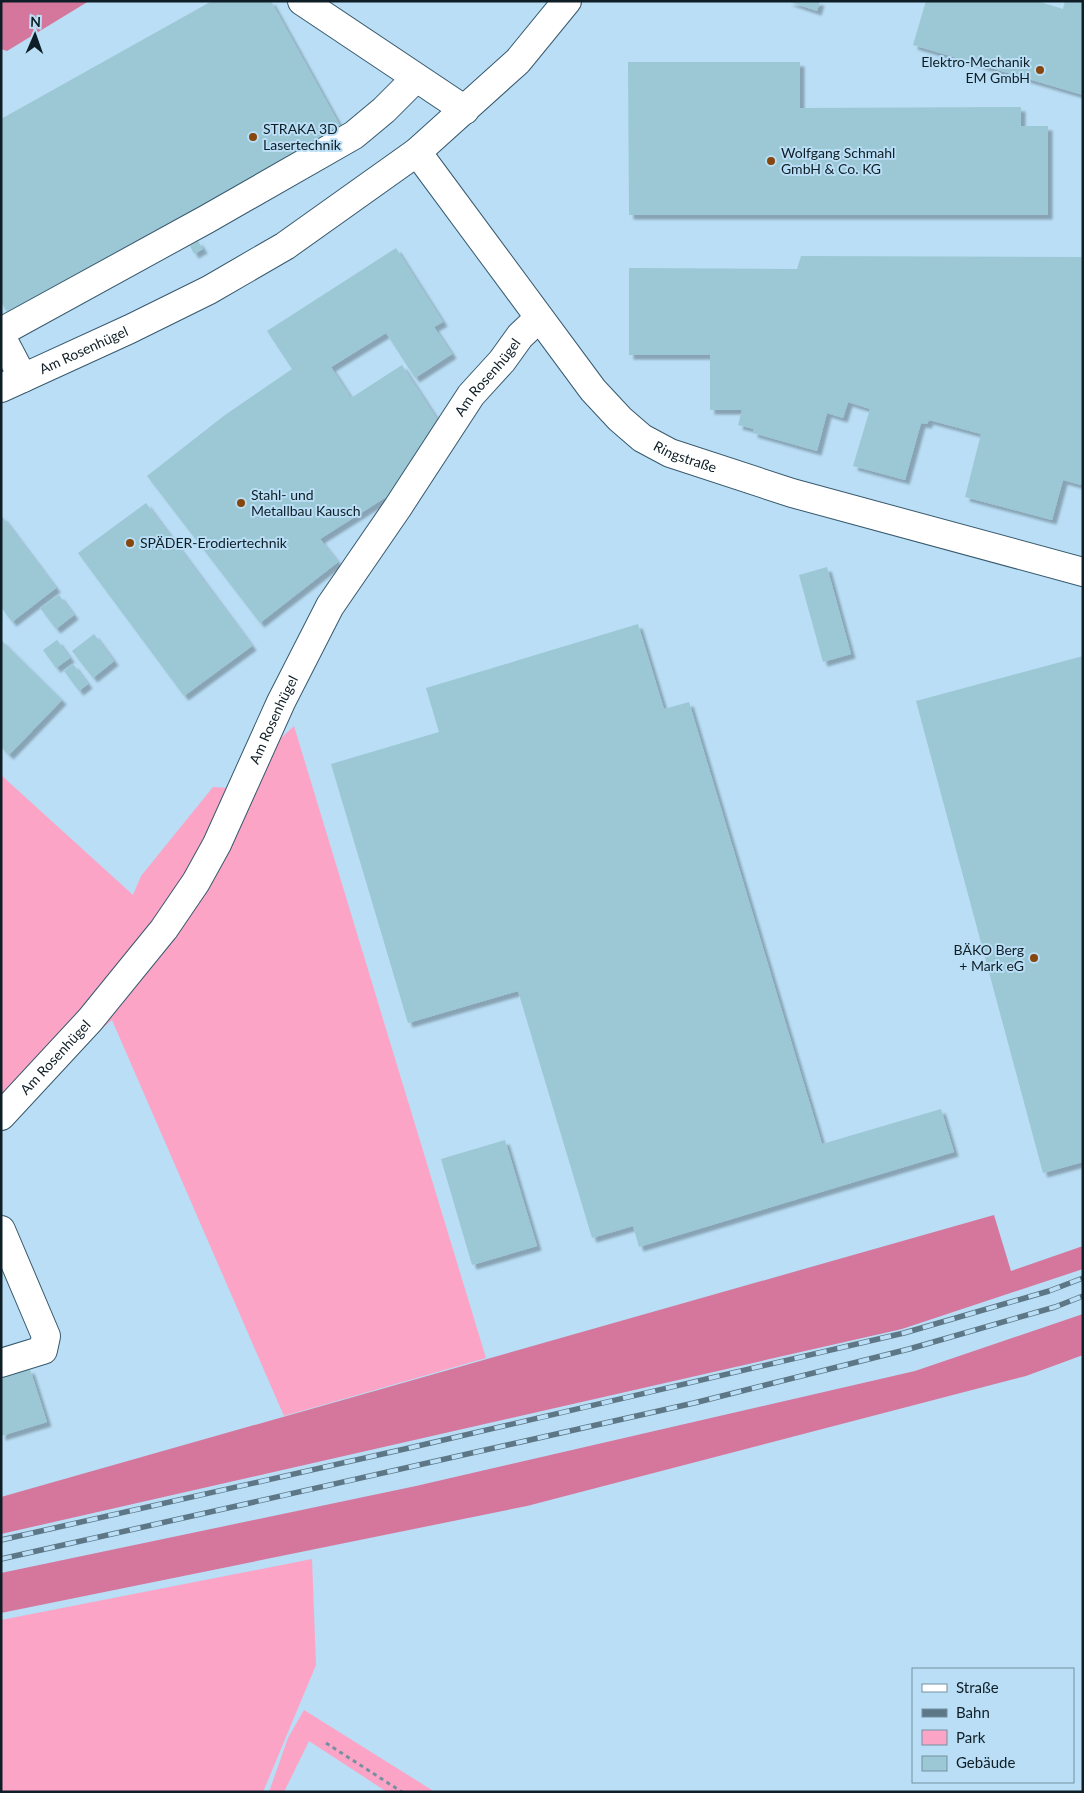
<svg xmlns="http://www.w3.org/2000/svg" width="1084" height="1793" viewBox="0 0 1084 1793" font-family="Lato,sans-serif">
<defs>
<filter id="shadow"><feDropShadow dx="4.5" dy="4.5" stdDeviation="1" flood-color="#0004"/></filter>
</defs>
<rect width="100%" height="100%" fill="#b9def5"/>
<!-- green -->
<g fill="#fca4c6">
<polygon points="294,726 486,1358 284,1416 112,1020 1,1115 1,775 133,895 141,876 213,787 228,788"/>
<polygon points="312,1559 316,1665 263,1792 1,1792 1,1620"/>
<polygon points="304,1710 435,1792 387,1792 309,1741 284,1792 269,1792 288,1738"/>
</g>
<!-- forest -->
<g fill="#d5779c">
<polygon points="1,1 89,1 7,51 1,49"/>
<polygon points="994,1215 1011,1271 1083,1246 1083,1269 902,1329 1,1534 1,1497"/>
<polygon points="1083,1314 1083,1355 1026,1376 527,1506 1,1613 1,1573 416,1486 915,1371"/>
</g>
<!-- building -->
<g fill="#9bc8d4" filter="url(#shadow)">
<polygon points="212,1 271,1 344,133 10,317 1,302 1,119"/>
<polygon points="787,1 820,1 817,11"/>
<polygon points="926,1 1037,1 1063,9 1065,1 1083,1 1083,95 913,45"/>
<polygon points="628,62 800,62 800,108 1021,107 1021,126 1048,126 1048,215 629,215"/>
<polygon points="198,241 203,249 194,254 190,246"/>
<polygon points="396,248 443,322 434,327 452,354 415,378 386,333 331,367 351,398 402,365 437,419 391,494 320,539 338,562 260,623 147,476 225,415 292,369 267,331"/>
<polygon points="801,256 1083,257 1083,480 1081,485 1063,480 1052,520 965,497 981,434 929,420 927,424 921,423 905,480 853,466 870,409 848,402 843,418 827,413 817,451 753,433 754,429 738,425 742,410 710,410 710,355 629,355 629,268 797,269"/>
<polygon points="146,503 252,646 184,696 78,553"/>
<polygon points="1,515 56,588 12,622 1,607"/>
<polygon points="827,567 851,654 823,662 799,575"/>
<polygon points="59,595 74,615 56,629 40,608"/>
<polygon points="638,624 664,709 689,702 822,1144 941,1109 954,1152 639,1247 633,1226 592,1238 518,991 408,1023 331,764 439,732 426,688"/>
<polygon points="94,634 114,661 93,678 72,651"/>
<polygon points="1,640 62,700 9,755 1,747"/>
<polygon points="57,640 70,658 56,668 43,650"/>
<polygon points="1083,656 1083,1162 1043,1173 916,701"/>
<polygon points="73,664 88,684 79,691 64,671"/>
<polygon points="505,1140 537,1246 472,1265 441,1159"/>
<polygon points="30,1369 47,1422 1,1436 1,1378"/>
</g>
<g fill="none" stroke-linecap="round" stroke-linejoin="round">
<defs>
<g id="minor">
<polyline points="302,1 465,110"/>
<path id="s1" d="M417,152l176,238 27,29 22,19 28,15 122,40 291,79"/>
<polyline points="1,332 207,219 354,135 384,110 416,78"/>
<polyline points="1,336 23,378"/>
<path id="s2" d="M1,388l129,-59 79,-39 76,-44 132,-94 101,-91 49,-60"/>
<path id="s3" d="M1,1116l89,-96 74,-91 32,-47 21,-38 64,-142 49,-96 68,-99 73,-112 31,-34 18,-25 19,-18"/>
<polyline points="1,1230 46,1336 43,1350 1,1363"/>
</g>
</defs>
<!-- minor casing -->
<use href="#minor" stroke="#38596d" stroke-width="30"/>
<!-- path -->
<polyline stroke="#7490a1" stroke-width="3" stroke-dasharray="4 4" stroke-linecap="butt" points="326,1743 402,1792"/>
<!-- minor -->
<use href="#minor" stroke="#fff" stroke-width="28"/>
<defs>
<g id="rail">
<polyline points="1,1540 409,1448 904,1333 1049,1291 1083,1278"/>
<polyline points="1,1559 694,1403 909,1349 1055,1307 1083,1296"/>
</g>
</defs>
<!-- rail casing -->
<use href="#rail" stroke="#5e7786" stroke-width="5.5"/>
<!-- rail -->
<use href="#rail" stroke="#b9def5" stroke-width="4" stroke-dasharray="11" stroke-linecap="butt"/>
</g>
<!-- markers -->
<g fill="#86460d" stroke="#b9def5" stroke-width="2">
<circle cx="1040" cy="70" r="5"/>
<circle cx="253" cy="137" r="5"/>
<circle cx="771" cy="161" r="5"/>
<circle cx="241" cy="503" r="5"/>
<circle cx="130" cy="543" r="5"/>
<circle cx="1034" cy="958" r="5"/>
</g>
<g text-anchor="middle" stroke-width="4" stroke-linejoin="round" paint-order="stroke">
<!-- poi labels -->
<g font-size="14" fill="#0f1e26" stroke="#b9def5" text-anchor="start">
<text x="1030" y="67" text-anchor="end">Elektro-Mechanik<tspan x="1030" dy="16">EM GmbH</tspan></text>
<text x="263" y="134">STRAKA 3D<tspan x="263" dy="16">Lasertechnik</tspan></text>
<text x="781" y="158">Wolfgang Schmahl<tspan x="781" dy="16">GmbH &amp; Co. KG</tspan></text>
<text x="251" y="500">Stahl- und<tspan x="251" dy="16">Metallbau Kausch</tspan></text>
<text x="140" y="548">SPÄDER-Erodiertechnik</text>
<text x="1024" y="955" text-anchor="end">BÄKO Berg<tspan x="1024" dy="16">+ Mark eG</tspan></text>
</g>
<!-- street labels -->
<g font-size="14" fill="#0f1e26" stroke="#b9def5">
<text dy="5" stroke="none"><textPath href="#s2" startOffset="91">Am Rosenhügel</textPath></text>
<text dy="5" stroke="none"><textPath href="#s3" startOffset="890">Am Rosenhügel</textPath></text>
<text dy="5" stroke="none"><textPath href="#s1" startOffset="412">Ringstraße</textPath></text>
<text dy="5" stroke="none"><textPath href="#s3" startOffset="485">Am Rosenhügel</textPath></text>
<text dy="5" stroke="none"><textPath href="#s3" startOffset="80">Am Rosenhügel</textPath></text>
</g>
</g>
<!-- border -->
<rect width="1084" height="1793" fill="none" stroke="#0f1e26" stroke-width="5"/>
<!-- legend -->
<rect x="912" y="1668" width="162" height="115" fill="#b9def5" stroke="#7591a2"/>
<rect x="922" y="1684" width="25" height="8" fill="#ffffff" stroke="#7591a2"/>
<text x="956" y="1693" font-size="15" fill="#0f1e26">Straße</text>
<rect x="922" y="1709" width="25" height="8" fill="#5e7786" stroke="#7591a2"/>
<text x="956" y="1718" font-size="15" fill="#0f1e26">Bahn</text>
<rect x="922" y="1730" width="25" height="15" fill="#fca4c6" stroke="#7591a2"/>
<text x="956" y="1743" font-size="15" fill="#0f1e26">Park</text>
<rect x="922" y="1756" width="25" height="15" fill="#9bc8d4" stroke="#7591a2"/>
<text x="956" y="1768" font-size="15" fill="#0f1e26">Gebäude</text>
<!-- north arrow -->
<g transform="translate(35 35) rotate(2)" stroke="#b9def5" stroke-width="4" paint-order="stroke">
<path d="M0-4L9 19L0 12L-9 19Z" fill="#0f1e26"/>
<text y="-8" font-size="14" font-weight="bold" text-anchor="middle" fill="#0f1e26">N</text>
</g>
</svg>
